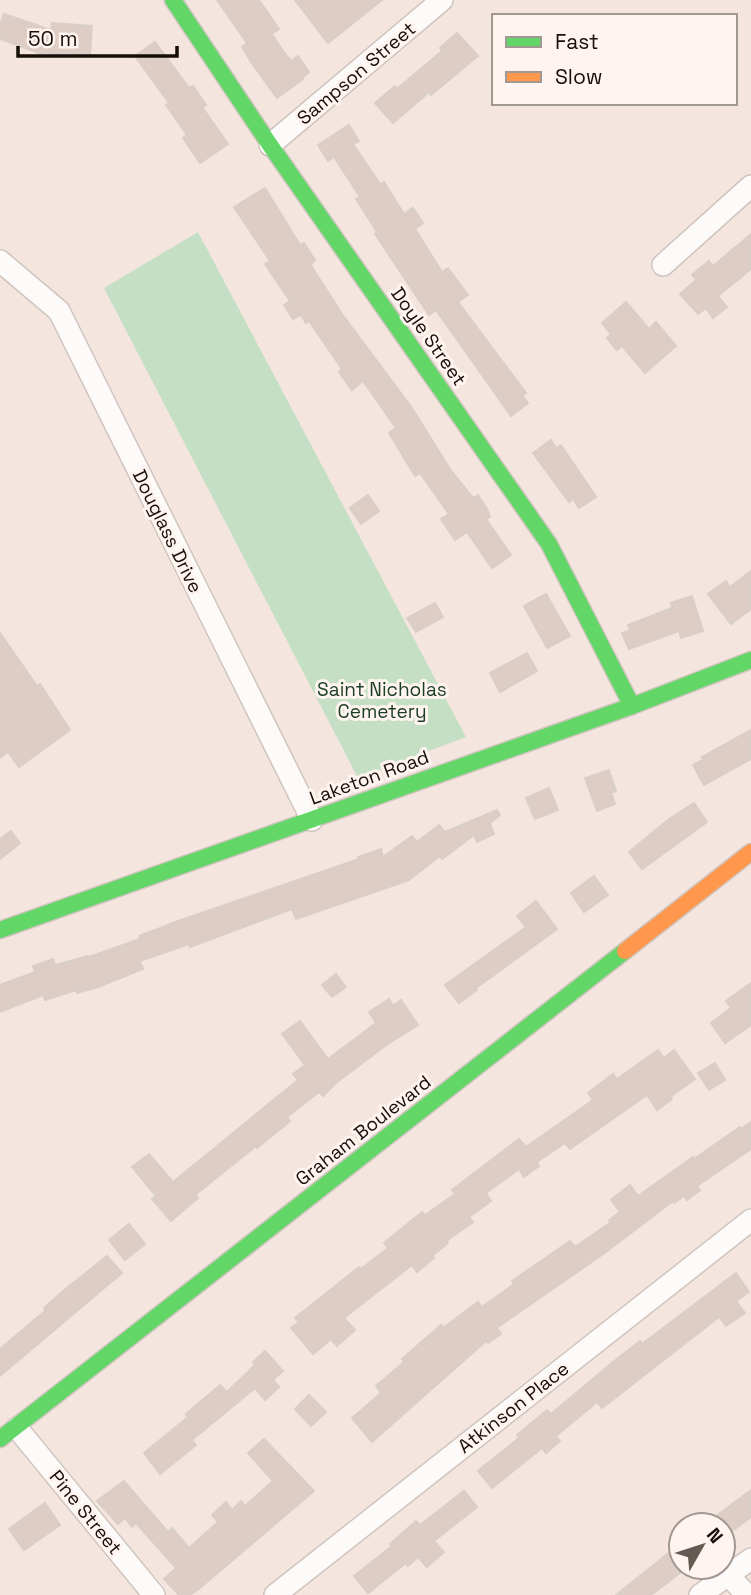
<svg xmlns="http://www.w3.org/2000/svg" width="751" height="1595" viewBox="0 0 751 1595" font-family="'Space Grotesk',sans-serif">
<rect width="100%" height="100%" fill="#f4e6df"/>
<!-- green -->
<polygon fill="#c5dfc5" points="198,232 466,737 358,778 104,288"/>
<!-- building -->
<g fill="#ddcdc5" stroke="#d9cec8" stroke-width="2">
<polygon points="217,0 259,0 279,29 272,34 281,48 291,61 298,56 309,72 302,78 303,79 277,98 253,65 242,47 247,43"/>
<polygon points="295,0 382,0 328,43"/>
<polygon points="4,14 51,30 52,23 92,26 90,55 39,53 0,39 0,25"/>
<polygon points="457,33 478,56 431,95 429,92 393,123 375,103 395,86 397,89 442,51 440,48"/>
<polygon points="155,42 189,88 193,86 206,105 202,107 228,144 200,163 183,138 187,135 166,105 169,103 135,56"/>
<polygon points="349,125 359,141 353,144 380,184 384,182 404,214 413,208 423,223 415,229 442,272 448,268 468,295 458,302 526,393 522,395 528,403 511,416 436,310 429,315 375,234 377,232 356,199 360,197 334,157 328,161 318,145"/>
<polygon points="265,188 300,245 304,243 315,260 311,264 312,267 342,314 412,408 450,469 473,498 478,495 487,509 490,517 486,519 511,555 492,568 467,532 455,540 441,519 449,514 420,473 415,476 389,433 396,428 363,381 352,390 339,372 342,369 309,321 306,323 301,315 293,319 284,305 290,301 265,264 270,261 234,207"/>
<polygon points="751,234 751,269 718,296 727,307 713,318 706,308 698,314 680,294 696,280 692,275 709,261 713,266"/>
<polygon points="626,302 649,329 656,322 676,346 645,373 622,346 617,350 607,338 611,334 602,323"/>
<polygon points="551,440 556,448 561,445 596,497 579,508 573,499 569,502 533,453"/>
<polygon points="368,495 379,511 361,524 350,508"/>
<polygon points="751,571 751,609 731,624 708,594 726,581 730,587"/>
<polygon points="546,594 570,636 547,648 524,606"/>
<polygon points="692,596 703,631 681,638 679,631 629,649 622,633 631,630 628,625 672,608 671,603"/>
<polygon points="435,603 443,617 416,632 407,618"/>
<polygon points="0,633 37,686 40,684 70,730 19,767 8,752 0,758"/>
<polygon points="527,653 537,671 500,692 490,673"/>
<polygon points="751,730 751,759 704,785 693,765 703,760 702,757"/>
<polygon points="609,770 616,791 611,793 615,804 597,811 585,778"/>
<polygon points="549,788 558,810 535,819 526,798"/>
<polygon points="694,803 707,822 642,869 629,852 669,819"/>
<polygon points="497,810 500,815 490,823 494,834 477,842 474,835 442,859 440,856 409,880 296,919 292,909 190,947 189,944 140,961 143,969 98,987 77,993 76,990 45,1000 43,995 0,1012 0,985 35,972 33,966 53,959 55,965 88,956 89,957 140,939 139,936 181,920 359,859 358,857 381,849 383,857 412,836 417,842 439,825 445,832"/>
<polygon points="11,831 20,843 0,859 0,839"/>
<polygon points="594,876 608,895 584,912 571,893"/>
<polygon points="536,901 557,929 476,988 477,990 459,1003 445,985 526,927 517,916"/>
<polygon points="336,974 346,987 332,997 322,985"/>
<polygon points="751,983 751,1025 725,1043 711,1023 731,1008 726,1001"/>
<polygon points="389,999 393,1006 401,1000 418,1025 389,1043 336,1083 323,1096 319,1092 287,1117 290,1121 257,1148 256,1146 195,1195 198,1198 171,1221 152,1199 156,1196 132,1167 149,1154 173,1182 298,1080 293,1074 305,1065 282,1034 300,1021 328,1059 376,1023 369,1012"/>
<polygon points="658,1050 664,1058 674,1050 695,1079 670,1097 672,1099 657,1110 647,1095 570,1149 565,1143 537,1162 539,1166 524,1177 519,1169 486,1193 491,1201 469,1217 473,1222 446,1241 448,1243 432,1256 434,1258 417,1272 412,1265 344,1318 355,1330 337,1346 331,1339 313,1354 291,1328 299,1322 295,1318 359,1267 361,1269 388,1248 384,1243 422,1212 425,1215 455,1194 452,1190 519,1139 526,1147 593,1100 588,1093 613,1074 617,1079"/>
<polygon points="715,1063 725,1080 709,1090 698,1073"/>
<polygon points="751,1122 751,1149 697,1186 700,1190 687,1200 684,1196 674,1203 673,1201 606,1252 508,1320 497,1328 501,1334 488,1343 486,1341 372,1442 352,1418 381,1393 376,1386 404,1362 402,1359 441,1325 443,1328 478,1302 482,1307 514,1284 512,1281 570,1241 575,1247 611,1222 609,1220 620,1212 611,1200 630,1185 638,1196 693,1157 694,1159 740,1127 741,1129"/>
<polygon points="129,1224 145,1244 125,1260 109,1240"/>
<polygon points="107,1256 122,1273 0,1376 0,1349 46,1310 44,1308 62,1292"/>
<polygon points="736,1273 749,1292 736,1301 745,1313 726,1326 719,1317 602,1408 597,1402 556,1436 560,1441 546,1453 542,1448 492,1488 478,1471 519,1438 517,1435 547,1410 551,1414 613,1362 640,1341 642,1344"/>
<polygon points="265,1351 283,1371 273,1380 279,1387 265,1400 255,1388 192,1440 196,1445 160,1474 144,1453 188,1417 186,1414 220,1385 227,1392 255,1365 253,1362"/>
<polygon points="309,1395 326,1412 311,1426 295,1409"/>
<polygon points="264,1439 314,1491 200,1588 190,1595 179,1595 164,1579 176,1568 136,1523 132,1527 125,1518 118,1524 97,1501 124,1481 168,1532 172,1528 189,1548 218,1522 212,1515 226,1502 232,1510 241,1501 245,1506 273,1481 248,1453"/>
<polygon points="751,1490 751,1517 728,1534 715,1517"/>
<polygon points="464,1491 477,1507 434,1541 444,1552 427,1567 418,1557 408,1566 406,1563 368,1593 354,1576 392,1546 390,1544 416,1521 420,1525"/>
<polygon points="45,1503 60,1525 24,1550 9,1529"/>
<polygon points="681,1543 681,1572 651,1595 616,1595"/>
</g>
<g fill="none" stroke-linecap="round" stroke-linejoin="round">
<defs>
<g id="street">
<polyline points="270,145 442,0"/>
<polyline points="0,261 59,311 312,820"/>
<polyline points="663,265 751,186"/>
<polyline points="17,1428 154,1595"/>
<polyline points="727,1574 747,1595"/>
<polyline points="275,1595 751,1220"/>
<polyline points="700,1595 751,1559"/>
</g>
<g id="fast">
<polyline points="173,0 270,145 549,544 632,706"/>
<polyline points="0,930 632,706 751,660"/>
<polyline points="0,1439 625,951"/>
</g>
<polyline id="slow" points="625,951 751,852"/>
</defs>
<!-- street casing -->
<use href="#street" stroke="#cfc4be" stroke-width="24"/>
<!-- fast casing -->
<use href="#fast" stroke="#cfc4be" stroke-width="19"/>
<!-- slow casing -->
<use href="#slow" stroke="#cfc4be" stroke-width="19"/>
<!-- street -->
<use href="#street" stroke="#fdfbfa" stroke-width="21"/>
<!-- fast -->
<use href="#fast" stroke="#63d668" stroke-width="16"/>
<!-- slow -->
<use href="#slow" stroke="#ff974d" stroke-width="16"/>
</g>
<g text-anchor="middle" stroke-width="6" stroke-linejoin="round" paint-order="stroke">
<!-- street labels -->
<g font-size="19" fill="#160e09" stroke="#fff4ef">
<text transform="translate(356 73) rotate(-40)" y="7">Sampson Street</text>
<text transform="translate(429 336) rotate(55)" y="7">Doyle Street</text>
<text transform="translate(168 531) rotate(64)" y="7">Douglass Drive</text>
<text transform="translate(369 777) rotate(-20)" y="7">Laketon Road</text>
<text transform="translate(363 1130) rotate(-38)" y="7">Graham Boulevard</text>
<text transform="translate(513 1407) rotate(-38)" y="7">Atkinson Place</text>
<text transform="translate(86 1512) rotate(51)" y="7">Pine Street</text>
</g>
<!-- park labels -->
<g font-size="19" fill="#1a3d26" stroke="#fff4ef">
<text x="382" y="696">Saint Nicholas<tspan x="382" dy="22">Cemetery</tspan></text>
</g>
</g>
<!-- legend -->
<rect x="492" y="14" width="245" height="91" fill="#fff4ef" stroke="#a29893" stroke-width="2"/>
<rect x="506" y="37" width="35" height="10" fill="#63d668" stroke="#a29893" stroke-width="2"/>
<text x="555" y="49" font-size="21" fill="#160e09">Fast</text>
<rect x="506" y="72" width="35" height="10" fill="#ff974d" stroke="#a29893" stroke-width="2"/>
<text x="555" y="84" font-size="21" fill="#160e09">Slow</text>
<!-- north arrow -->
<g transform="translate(702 1546) rotate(51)"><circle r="33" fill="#fff4ef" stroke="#a29893" stroke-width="2"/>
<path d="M0-5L12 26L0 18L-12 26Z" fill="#645a54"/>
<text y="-10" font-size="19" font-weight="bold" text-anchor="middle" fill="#160e09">N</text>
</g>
<!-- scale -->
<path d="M18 46v10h159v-10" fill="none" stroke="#160e09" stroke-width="3.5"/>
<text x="28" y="46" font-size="21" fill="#160e09" stroke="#fff4ef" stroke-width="5" paint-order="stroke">50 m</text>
</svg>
